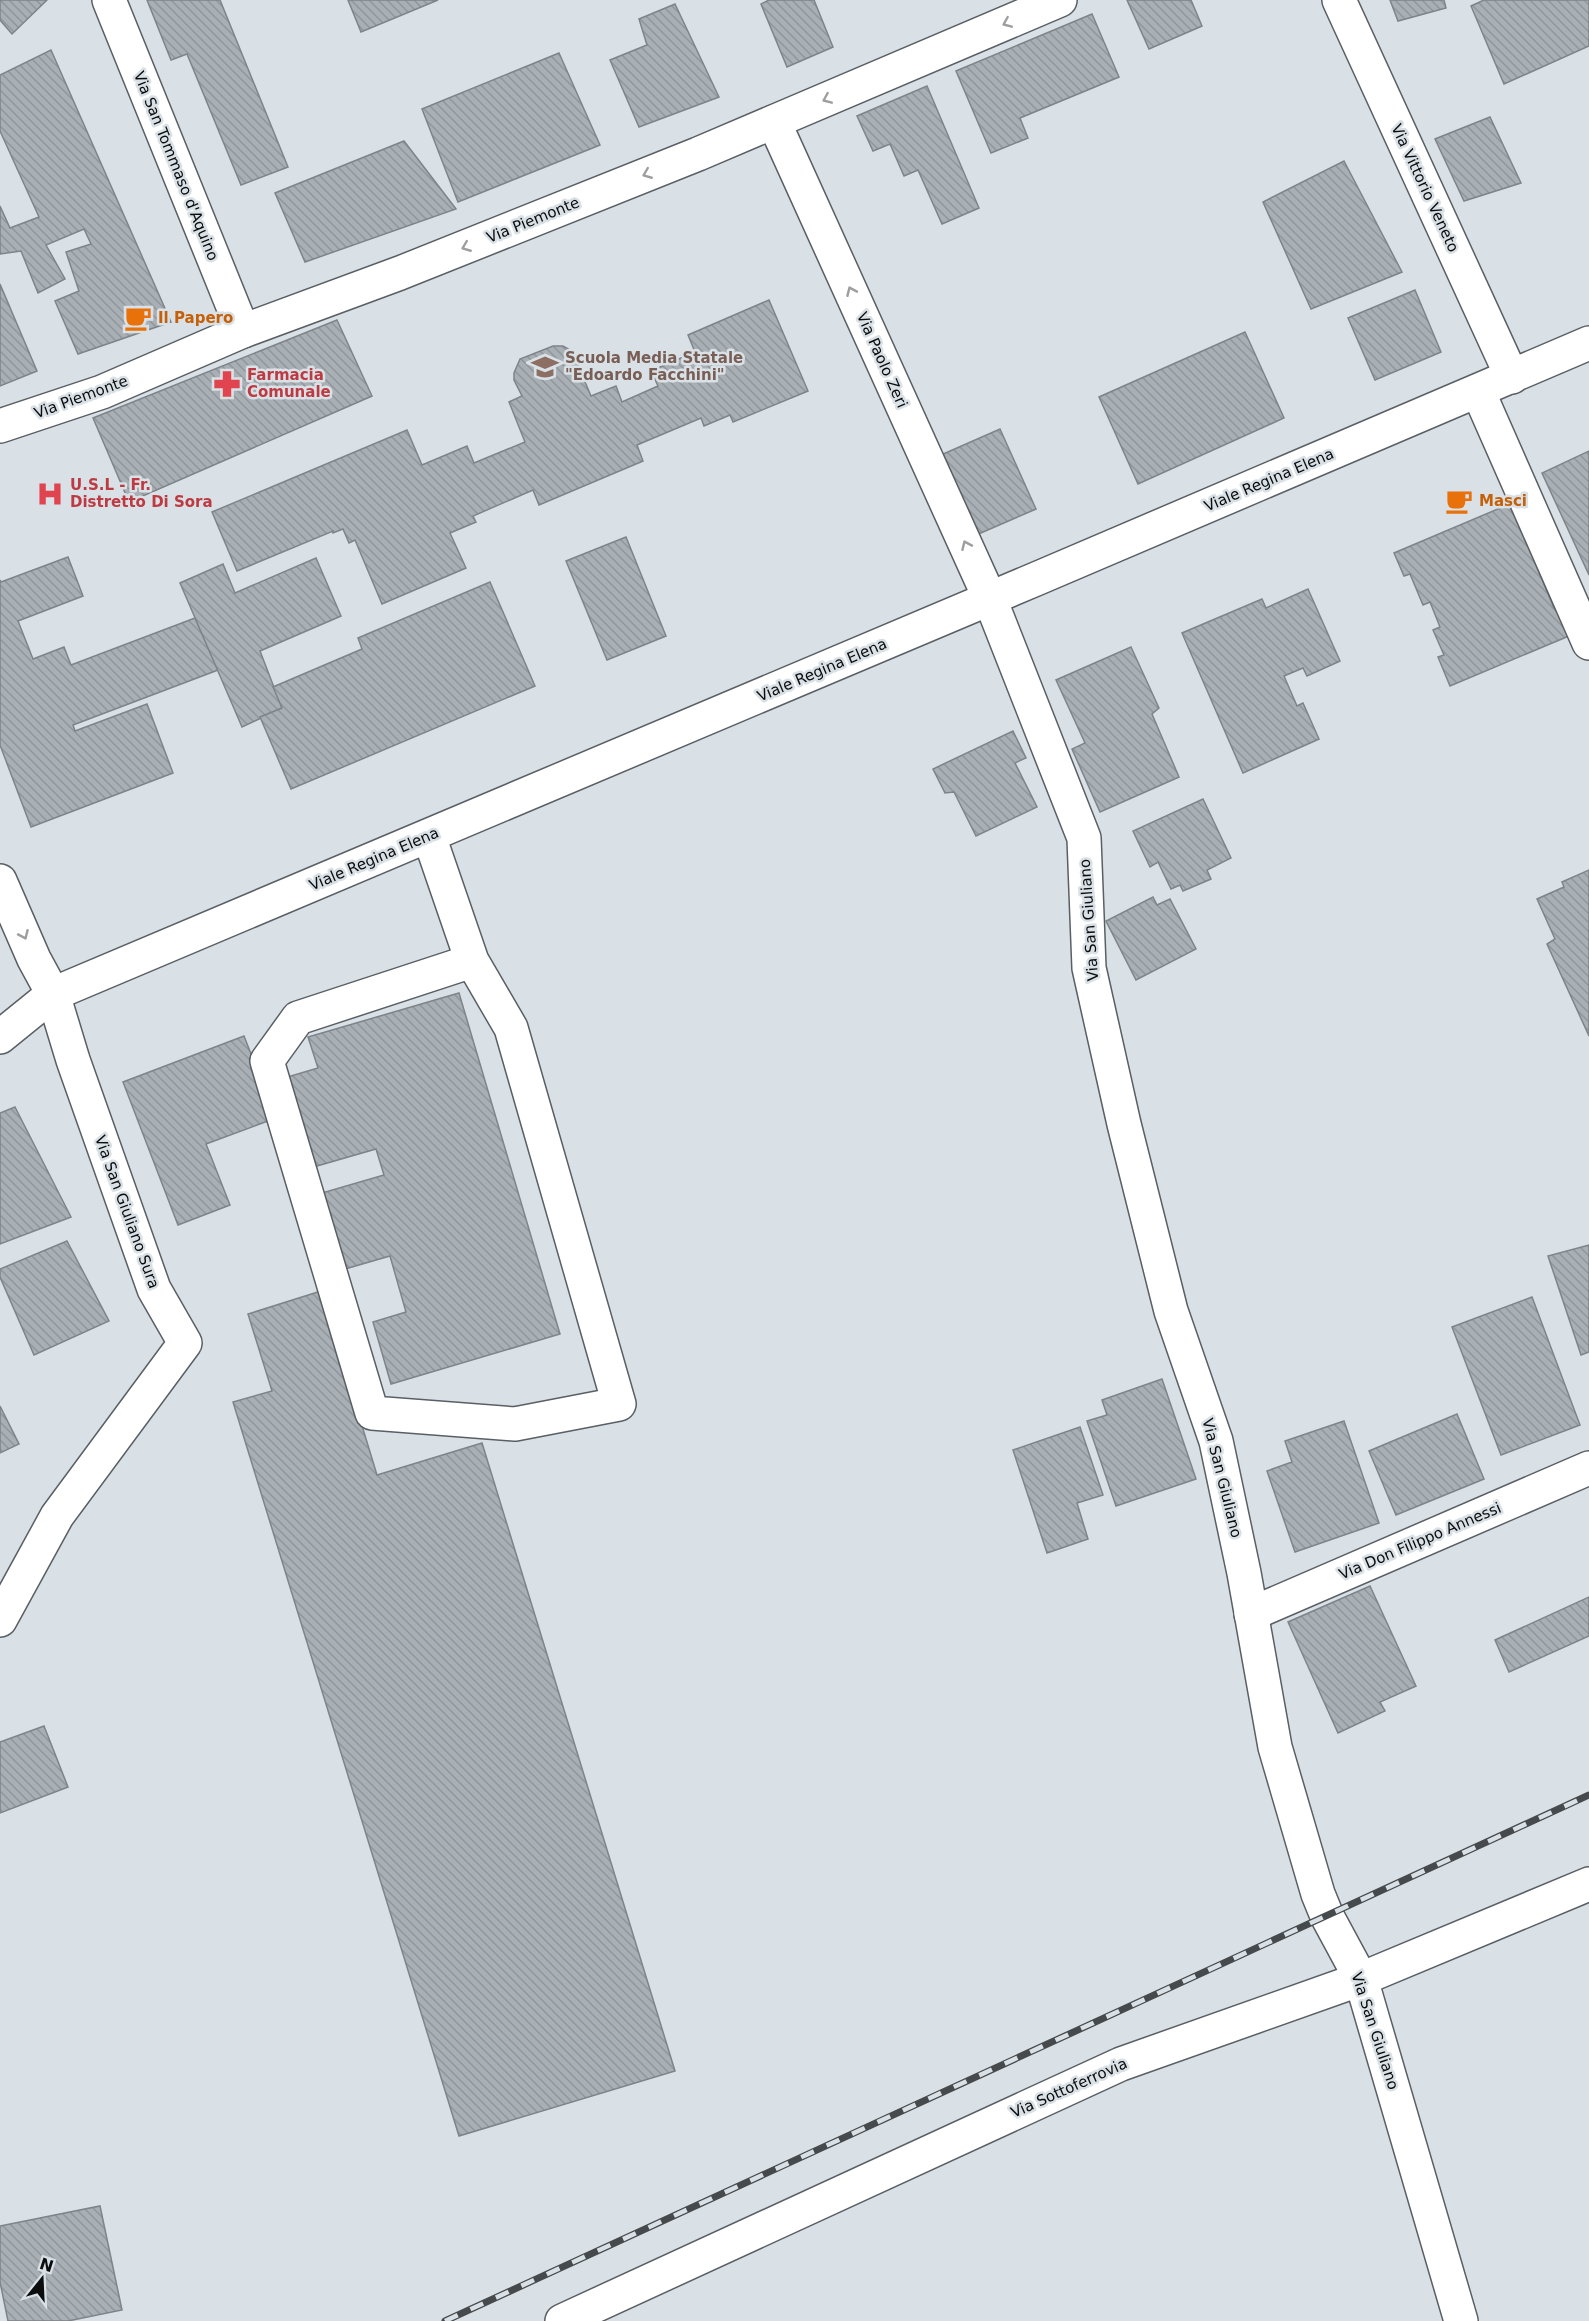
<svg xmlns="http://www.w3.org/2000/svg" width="1589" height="2321" viewBox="0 0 1589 2321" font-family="'DejaVu Sans',sans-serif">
<defs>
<pattern id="building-back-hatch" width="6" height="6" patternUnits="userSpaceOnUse" patternTransform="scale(1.5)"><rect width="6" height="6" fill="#a9b0b5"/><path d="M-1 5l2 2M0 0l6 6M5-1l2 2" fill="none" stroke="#90969a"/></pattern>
</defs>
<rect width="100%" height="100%" fill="#d9e1e6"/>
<!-- building -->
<g fill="url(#building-back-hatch)" stroke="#7e8489" stroke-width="1.5">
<polygon points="0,0 47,0 12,34 0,20"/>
<polygon points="147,0 220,0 288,167 241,185 187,54 171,60"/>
<polygon points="348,0 438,0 361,32"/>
<polygon points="769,0 814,0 833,47 787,67 761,4"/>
<polygon points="1127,0 1191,0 1202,26 1149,49"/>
<polygon points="1390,0 1444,0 1446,8 1398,21"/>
<polygon points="1484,0 1589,0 1589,46 1504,84 1471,6"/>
<polygon points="675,4 719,97 639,127 610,60 647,45 639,19"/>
<polygon points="1092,14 1119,77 1020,118 1028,138 991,153 956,71"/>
<polygon points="51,50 171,322 78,354 55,301 79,291 66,252 91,244 84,229 46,245 65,279 38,293 21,251 0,254 0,206 10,228 39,217 0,131 0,75"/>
<polygon points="559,53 600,145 458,202 422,109"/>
<polygon points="927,86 979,208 942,224 918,170 904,176 890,144 873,151 857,116"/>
<polygon points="1490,117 1521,183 1464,201 1435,139"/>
<polygon points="404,141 456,209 305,262 275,193"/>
<polygon points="1344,161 1402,272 1311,309 1263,202"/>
<polygon points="0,284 37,371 0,386"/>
<polygon points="1415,290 1441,352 1375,380 1348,318"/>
<polygon points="769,300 808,391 733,422 730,415 704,426 701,418 637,445 643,461 539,505 533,490 473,516 476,522 450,533 466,568 382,604 355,540 349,543 343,529 333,533 333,531 237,571 212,512 407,430 422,465 467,446 474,463 525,442 509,402 522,396 514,380 514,373 520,359 553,346 563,346 572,351 591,396 616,386 622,402 658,386 651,371 695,352 688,335"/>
<polygon points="337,320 372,396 129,502 93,418"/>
<polygon points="1245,332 1284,418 1138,484 1099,397"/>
<polygon points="1000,429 1036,509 967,539 932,459"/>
<polygon points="1589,451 1589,575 1542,473"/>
<polygon points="1519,500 1533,532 1524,536 1554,608 1564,604 1576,633 1450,686 1438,657 1444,655 1433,630 1440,627 1430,602 1423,605 1410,574 1404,576 1394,553"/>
<polygon points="626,537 666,636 607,660 566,561"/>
<polygon points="68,557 83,596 18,621 33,659 64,647 71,665 195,618 218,670 73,725 75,731 147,704 173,773 31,827 0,745 0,580 1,582"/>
<polygon points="316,558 341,616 260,651 282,708 242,727 180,583 223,564 235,593"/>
<polygon points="490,582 535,686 291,789 260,717 282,708 273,687 362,649 358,638"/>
<polygon points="1308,589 1340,661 1307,676 1303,668 1284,676 1297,706 1303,703 1319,739 1243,773 1182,633 1262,599 1266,608"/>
<polygon points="1131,647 1159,708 1152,714 1179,777 1100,812 1072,749 1085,743 1056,680"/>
<polygon points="1013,731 1026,758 1015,763 1037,807 976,836 954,792 945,793 933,769"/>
<polygon points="1203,799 1231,858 1207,870 1211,879 1183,891 1180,885 1171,889 1158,862 1150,867 1133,831"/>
<polygon points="1589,870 1589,1036 1547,944 1555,939 1537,899 1564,887 1562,882"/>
<polygon points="1153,897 1157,905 1170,899 1196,949 1136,980 1106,921"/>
<polygon points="459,993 560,1334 391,1384 373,1322 406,1312 390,1256 345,1269 322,1193 384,1175 376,1149 310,1168 284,1078 318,1068 308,1037"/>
<polygon points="244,1036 276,1118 206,1144 230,1205 178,1225 123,1082"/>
<polygon points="15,1107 71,1217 0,1244 0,1113"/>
<polygon points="67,1241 109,1321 34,1355 0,1277 0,1269"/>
<polygon points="1589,1245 1589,1352 1581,1355 1548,1256"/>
<polygon points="321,1291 377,1475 482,1443 675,2071 459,2136 233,1402 272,1391 248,1314"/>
<polygon points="1532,1297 1580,1425 1501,1455 1452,1327"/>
<polygon points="1162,1379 1196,1479 1116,1506 1087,1421 1107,1415 1102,1400"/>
<polygon points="0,1406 19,1444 0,1453"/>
<polygon points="1457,1414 1484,1479 1396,1515 1369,1451"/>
<polygon points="1344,1421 1379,1523 1295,1552 1267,1471 1292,1462 1285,1441"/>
<polygon points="1080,1427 1103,1495 1077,1503 1088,1539 1047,1553 1013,1450"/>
<polygon points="1370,1586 1416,1686 1380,1702 1385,1711 1338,1733 1288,1622"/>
<polygon points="1589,1597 1589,1636 1509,1672 1495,1640"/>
<polygon points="44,1726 68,1787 0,1813 0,1742"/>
<polygon points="100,2206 122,2310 68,2321 8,2321 0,2282 0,2226"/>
</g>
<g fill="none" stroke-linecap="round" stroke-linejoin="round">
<defs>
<g id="minor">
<polyline points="109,0 243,331"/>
<polyline points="1339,0 1512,377"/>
<polyline points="774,122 990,599 1084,838 1089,968 1124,1124 1171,1311 1216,1441 1244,1573 1275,1747 1318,1894 1327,1916 1361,1979 1461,2321"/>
<polyline points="1478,391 1589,643"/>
<polyline points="0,426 102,392 243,331 400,273 698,154 1060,0"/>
<polyline points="429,836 472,961 298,1018 267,1061 372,1413 515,1424 619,1404 511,1028 472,961"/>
<polyline points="0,881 34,959 53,994 73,1060 154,1289 185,1343 57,1516 0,1620"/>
<polyline points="0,1037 53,994 1036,579 1589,343"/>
<polyline points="1251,1614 1589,1468"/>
<polyline points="562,2321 1121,2064 1361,1979 1589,1884"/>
</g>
</defs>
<!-- minor casing -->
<use href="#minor" stroke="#595f64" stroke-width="36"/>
<!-- minor -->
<use href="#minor" stroke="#fff" stroke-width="33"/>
<defs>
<polyline id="rail" points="445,2321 1589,1795"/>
</defs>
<!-- rail casing -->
<use href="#rail" stroke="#474a4d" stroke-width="7"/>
<!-- rail -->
<use href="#rail" stroke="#d9e1e6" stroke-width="4.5" stroke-dasharray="14" stroke-linecap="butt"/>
</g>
<!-- one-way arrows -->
<defs><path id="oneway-chevron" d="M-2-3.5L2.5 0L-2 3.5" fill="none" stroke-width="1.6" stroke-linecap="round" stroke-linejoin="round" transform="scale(1.5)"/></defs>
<g stroke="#9d9e9f">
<use href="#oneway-chevron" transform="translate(1007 23) rotate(157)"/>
<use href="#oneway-chevron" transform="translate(827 99) rotate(157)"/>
<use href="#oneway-chevron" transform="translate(647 174) rotate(158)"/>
<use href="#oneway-chevron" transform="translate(466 247) rotate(158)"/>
<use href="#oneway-chevron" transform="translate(851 291) rotate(-114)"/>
<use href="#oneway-chevron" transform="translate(966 545) rotate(-114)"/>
<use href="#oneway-chevron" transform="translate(24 935) rotate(66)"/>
</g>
<!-- icons -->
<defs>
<symbol id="cafe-bare" viewBox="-9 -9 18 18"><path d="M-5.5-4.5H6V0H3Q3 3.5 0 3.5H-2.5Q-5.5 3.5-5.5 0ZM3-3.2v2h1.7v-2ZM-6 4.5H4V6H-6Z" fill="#e8710a" stroke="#d9e1e6" stroke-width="2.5" paint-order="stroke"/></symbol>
<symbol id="school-bare" viewBox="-9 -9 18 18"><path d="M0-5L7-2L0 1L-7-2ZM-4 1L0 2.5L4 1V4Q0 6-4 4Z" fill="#8d6e63" stroke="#d9e1e6" stroke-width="2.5" paint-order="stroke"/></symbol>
<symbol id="pharmacy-bare" viewBox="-9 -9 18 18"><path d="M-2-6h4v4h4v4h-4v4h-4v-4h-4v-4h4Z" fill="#e0444e" stroke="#d9e1e6" stroke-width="2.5" paint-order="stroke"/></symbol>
<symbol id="hospital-bare" viewBox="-9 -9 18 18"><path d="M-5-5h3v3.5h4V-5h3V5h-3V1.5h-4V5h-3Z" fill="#e0444e" stroke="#d9e1e6" stroke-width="2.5" paint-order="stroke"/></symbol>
</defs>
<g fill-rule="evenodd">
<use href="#cafe-bare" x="119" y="299" width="38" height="38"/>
<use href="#school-bare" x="526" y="348" width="38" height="38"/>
<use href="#pharmacy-bare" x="208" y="365" width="38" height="38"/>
<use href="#hospital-bare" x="31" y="475" width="38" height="38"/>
<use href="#cafe-bare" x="1440" y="482" width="38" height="38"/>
</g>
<g text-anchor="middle" stroke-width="5" stroke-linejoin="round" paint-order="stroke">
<!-- street labels -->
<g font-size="15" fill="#0a0c0e" stroke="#d9e1e6">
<text transform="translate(176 166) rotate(68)" y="5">Via San Tommaso d'Aquino</text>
<text transform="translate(1425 188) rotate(65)" y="5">Via Vittorio Veneto</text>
<text transform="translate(533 220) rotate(-22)" y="5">Via Piemonte</text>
<text transform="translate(882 360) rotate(66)" y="5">Via Paolo Zeri</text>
<text transform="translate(81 397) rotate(-20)" y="5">Via Piemonte</text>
<text transform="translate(1269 480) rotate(-23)" y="5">Viale Regina Elena</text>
<text transform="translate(822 670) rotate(-23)" y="5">Viale Regina Elena</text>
<text transform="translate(374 859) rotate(-23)" y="5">Viale Regina Elena</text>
<text transform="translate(1089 920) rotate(-94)" y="5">Via San Giuliano</text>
<text transform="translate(127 1212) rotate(70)" y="5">Via San Giuliano Sura</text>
<text transform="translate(1222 1478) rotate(76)" y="5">Via San Giuliano</text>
<text transform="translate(1420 1541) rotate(-23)" y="5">Via Don Filippo Annessi</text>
<text transform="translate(1375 2031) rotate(72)" y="5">Via San Giuliano</text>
<text transform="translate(1069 2088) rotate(-24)" y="5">Via Sottoferrovia</text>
</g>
<!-- food labels -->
<g font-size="15" font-weight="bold" fill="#c56008" stroke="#d9e1e6" text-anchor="start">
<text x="158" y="323">Il Papero</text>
<text x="1479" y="506">Masci</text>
</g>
<!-- education labels -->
<g font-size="15" font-weight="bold" fill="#785e54" stroke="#d9e1e6" text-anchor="start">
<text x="565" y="363">Scuola Media Statale<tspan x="565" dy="17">"Edoardo Facchini"</tspan></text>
</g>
<!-- health labels -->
<g font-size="15" font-weight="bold" fill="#be3a42" stroke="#d9e1e6" text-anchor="start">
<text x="247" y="380">Farmacia<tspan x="247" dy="17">Comunale</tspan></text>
<text x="70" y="490">U.S.L - Fr.<tspan x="70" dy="17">Distretto Di Sora</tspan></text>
</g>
</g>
<!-- north arrow -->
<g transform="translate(42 2279) rotate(18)" stroke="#d9e1e6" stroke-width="4.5" paint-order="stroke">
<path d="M0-4.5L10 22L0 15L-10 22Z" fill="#0a0c0e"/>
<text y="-9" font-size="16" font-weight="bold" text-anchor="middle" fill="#0a0c0e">N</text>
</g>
</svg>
